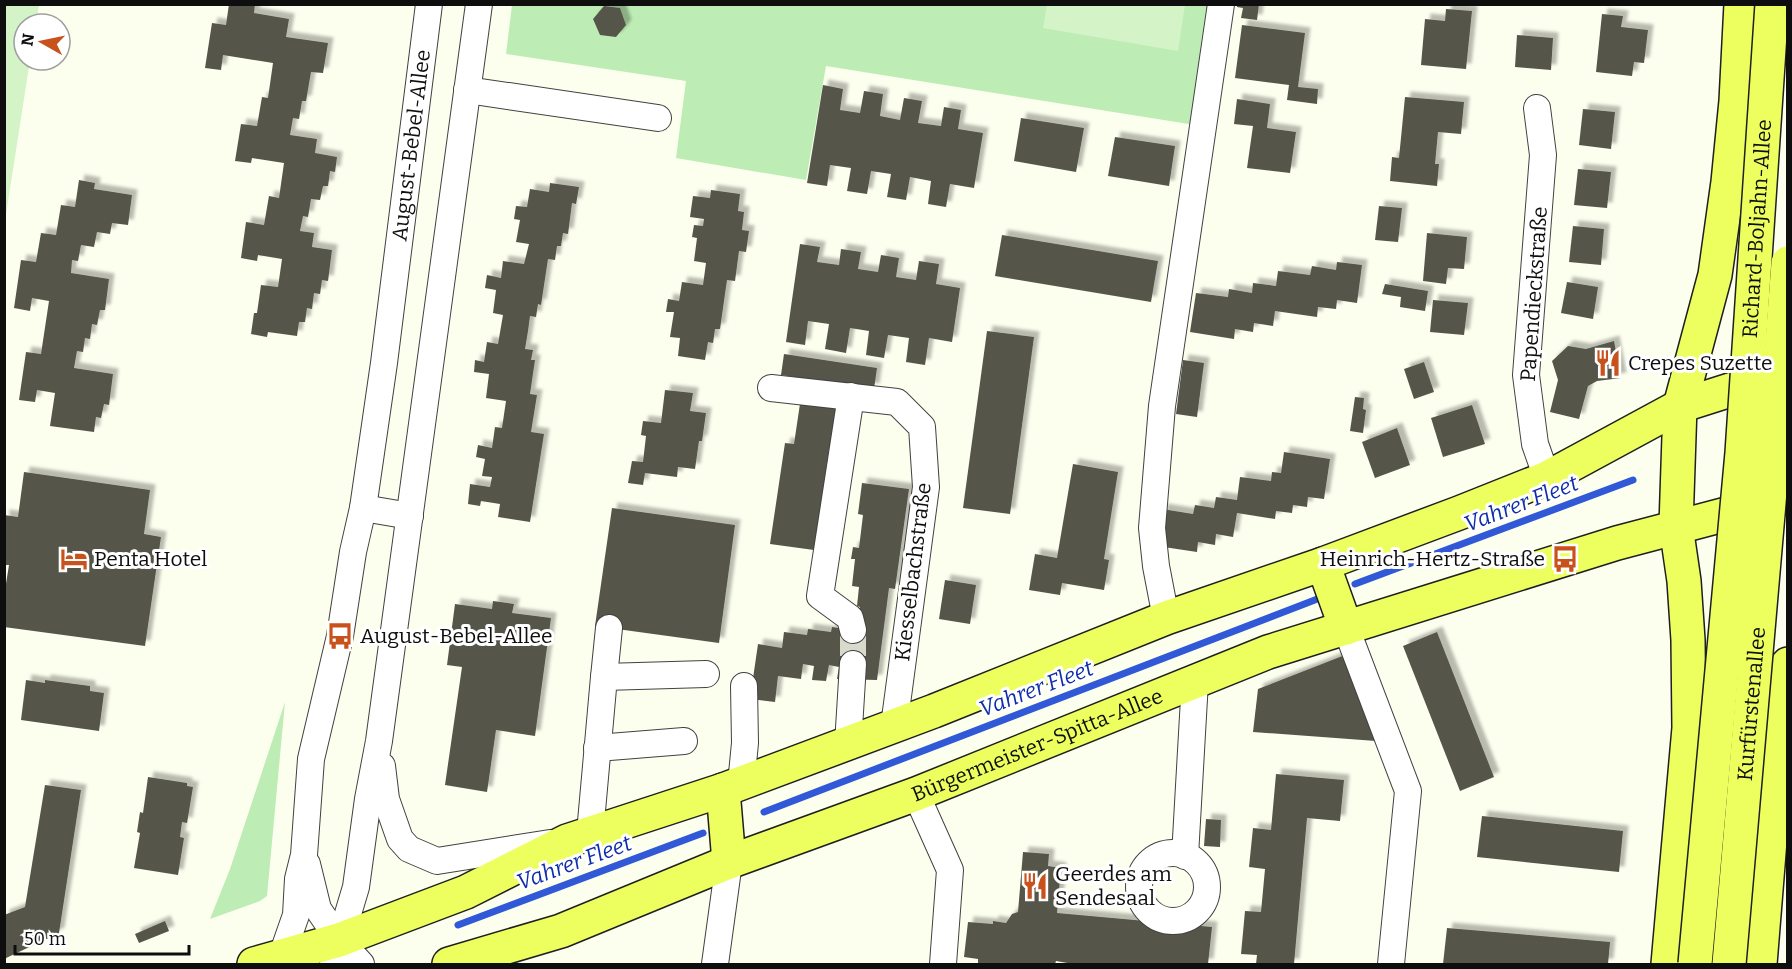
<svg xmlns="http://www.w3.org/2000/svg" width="1792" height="969" viewBox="0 0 1792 969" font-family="Bitter,serif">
<defs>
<filter id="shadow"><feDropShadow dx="5.5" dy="-5.5" stdDeviation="1.5" flood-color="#0004"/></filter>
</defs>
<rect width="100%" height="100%" fill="#fcffee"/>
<!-- green -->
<g fill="#bdedb5">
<polygon points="512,5 1212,5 1195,125 826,66 806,180 676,158 686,81 506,54"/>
<polygon points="285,702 267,896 260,901 210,919 230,869"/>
</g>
<!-- pitch -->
<g fill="#d4f3c7">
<polygon points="5,4 39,5 36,24 24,24 24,60 30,60 5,221"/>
<polygon points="1047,5 1185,5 1178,51 1043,28"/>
</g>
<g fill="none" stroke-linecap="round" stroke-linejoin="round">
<!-- stream -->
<g stroke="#3058d7" stroke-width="7">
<polyline points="1355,584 1633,480"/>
<polyline points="764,812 1320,598"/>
<polyline points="458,925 703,833"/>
</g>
</g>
<!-- building -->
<g fill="#575449" filter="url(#shadow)">
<polygon points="229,4 255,4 254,13 289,19 286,37 328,43 323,73 311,72 306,101 302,101 299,119 293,118 290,135 317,139 315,153 337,157 335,172 330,171 328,186 323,186 320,200 311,199 308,217 303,216 300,231 314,233 312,247 332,250 328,281 322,280 320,294 314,293 312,309 307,308 305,322 299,322 297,336 268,332 267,337 251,334 254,313 257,313 261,285 278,287 282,259 258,255 257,261 241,258 246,222 264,225 269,196 279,198 284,163 252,158 251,163 235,161 241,124 257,126 262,97 268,98 273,63 223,55 221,70 205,68 212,23 226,25"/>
<polygon points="1237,4 1259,4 1257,20 1241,18 1243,8 1237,7"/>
<polygon points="604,6 620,8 626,25 616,37 600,35 593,19"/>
<polygon points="1446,9 1472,11 1466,69 1421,65 1425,19 1445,21"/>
<polygon points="1602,14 1623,16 1621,27 1648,30 1644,63 1634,62 1632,76 1596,72"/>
<polygon points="1242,25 1305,33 1298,87 1318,89 1317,104 1287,100 1289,85 1235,78"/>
<polygon points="1517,35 1553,38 1551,70 1515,67"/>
<polygon points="823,85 843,89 840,110 860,113 864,91 883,94 880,116 900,120 904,98 922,101 918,123 941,126 944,107 961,110 958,129 983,133 974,188 950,184 946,207 928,204 931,181 910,177 906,200 887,197 891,174 871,171 867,194 847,191 851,168 830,165 827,186 807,183"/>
<polygon points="1405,97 1464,102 1461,134 1438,132 1435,164 1439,164 1437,186 1390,181 1392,157 1399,158"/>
<polygon points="1237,99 1270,104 1267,128 1296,132 1290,173 1247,168 1253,126 1234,124"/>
<polygon points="1583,109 1615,112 1611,149 1579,145"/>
<polygon points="1021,118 1084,128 1076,172 1014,161"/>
<polygon points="1115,137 1175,146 1169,186 1108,176"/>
<polygon points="1578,169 1611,172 1607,208 1574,205"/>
<polygon points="79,180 95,183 94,189 132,195 128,225 112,223 110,234 97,232 94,247 81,245 78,261 72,260 71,273 109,279 105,310 100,310 97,325 92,324 90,339 85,338 83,352 77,351 74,368 113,374 109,405 104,404 101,418 96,417 94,432 50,426 55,393 37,390 35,402 19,400 26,352 41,354 49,301 32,298 30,311 14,308 21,260 36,262 41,233 56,235 61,205 75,207"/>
<polygon points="550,183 579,187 576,204 572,203 568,234 563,233 561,246 557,246 555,260 548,259 541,305 538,304 536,317 530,316 528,331 525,349 533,350 531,360 535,360 530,394 537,395 531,432 544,434 530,522 498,517 500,504 481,501 480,506 468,504 470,484 490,487 492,477 482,476 485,459 476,457 478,445 492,448 495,427 502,428 506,401 486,398 489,374 474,372 475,360 484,362 487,342 498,344 503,315 493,313 496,290 485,288 487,275 501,278 503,261 524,264 529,244 516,242 520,220 514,219 516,206 527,207 530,189 549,192"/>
<polygon points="711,190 740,194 738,211 744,212 742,230 749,231 746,252 739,251 735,281 727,280 720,329 715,329 713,343 708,342 705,360 678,356 680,338 670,337 674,312 666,312 668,299 679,301 682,282 703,285 706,263 694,261 697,238 692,237 694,225 703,226 704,219 690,217 693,196 710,198"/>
<polygon points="1379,206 1402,208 1398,242 1375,240"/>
<polygon points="1573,226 1604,229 1601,265 1569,262"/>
<polygon points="1427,233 1467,237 1464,269 1448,268 1446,284 1423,281"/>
<polygon points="1002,235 1158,261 1151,302 995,276"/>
<polygon points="800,244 820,247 817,262 839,265 841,249 861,252 858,269 878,272 881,255 899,258 896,277 916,280 919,261 939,264 936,284 960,288 952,342 929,338 925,365 906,362 909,338 888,335 884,358 866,355 869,331 850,328 846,353 825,349 829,324 808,321 805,345 786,342"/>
<polygon points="1337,262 1362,265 1357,303 1337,300 1336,309 1318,307 1317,317 1275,311 1273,326 1254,323 1253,332 1235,329 1234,339 1190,332 1196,293 1228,297 1229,289 1252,293 1253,283 1276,286 1278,271 1310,275 1312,266 1336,270"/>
<polygon points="1567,282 1598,287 1593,319 1561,313"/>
<polygon points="1385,284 1428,291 1425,311 1400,307 1401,297 1382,294"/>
<polygon points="1433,300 1468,303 1464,335 1430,332"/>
<polygon points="987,331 1034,337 1010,514 963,508"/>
<polygon points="1614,341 1621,378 1597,381 1588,386 1579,419 1550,412 1558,380 1552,361 1568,346 1586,349"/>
<polygon points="784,354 877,368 874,389 781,375"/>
<polygon points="1183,360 1204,363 1197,417 1176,414"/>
<polygon points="1424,362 1434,392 1414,399 1404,369"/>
<polygon points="665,390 693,393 690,411 706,413 702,441 699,441 695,469 678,467 677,477 645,473 643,485 628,483 632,461 643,462 646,436 641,435 643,421 661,423"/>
<polygon points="801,397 844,403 837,450 829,449 814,550 770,544 785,443 794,444"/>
<polygon points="1355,397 1364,398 1363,409 1366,410 1363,433 1350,431"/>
<polygon points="1472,405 1485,444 1443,457 1431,418"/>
<polygon points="1397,428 1410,465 1375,478 1362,442"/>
<polygon points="1284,452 1330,459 1324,499 1308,497 1307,507 1293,505 1292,513 1276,511 1275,519 1237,513 1233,537 1216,534 1215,545 1198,542 1197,552 1157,546 1162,509 1193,514 1195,505 1214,508 1216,497 1237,500 1240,477 1271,481 1272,472 1281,473"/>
<polygon points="1073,464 1118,472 1104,559 1109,560 1104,590 1062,583 1060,595 1029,590 1035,554 1057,558"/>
<polygon points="24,472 150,490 144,534 161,537 145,646 4,627 4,596 9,565 4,565 4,515 18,517"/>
<polygon points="862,483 909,489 895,589 889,588 877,680 837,679 839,667 829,665 826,681 812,680 814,666 803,664 801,679 778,676 775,702 750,699 758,644 782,648 784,632 807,635 808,629 831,632 832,627 857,631 860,607 857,606 859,587 852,586 855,559 851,559 853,547 859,548 863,515 858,514"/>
<polygon points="612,508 735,525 719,643 595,626"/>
<polygon points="945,580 976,585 970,624 939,619"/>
<polygon points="493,601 514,604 512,613 551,618 535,736 496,730 487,792 445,785 462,667 447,665 455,604 492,609"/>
<polygon points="1437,632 1494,777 1460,791 1403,646"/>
<polygon points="1345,655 1376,741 1253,732 1258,689"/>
<polygon points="26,680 45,683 45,680 90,686 90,691 104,693 99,731 21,720"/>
<polygon points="1276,774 1344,780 1340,821 1307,818 1294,964 1256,964 1257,955 1241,954 1245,911 1261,912 1265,869 1249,867 1253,828 1271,830"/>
<polygon points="148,777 187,783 187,786 193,787 187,823 182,822 180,837 184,838 178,875 134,868 140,833 137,832 140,812 143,813"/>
<polygon points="45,785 81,790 59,933 4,959 4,915 25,907"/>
<polygon points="1482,816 1623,831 1619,872 1477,857"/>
<polygon points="1206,819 1221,820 1220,847 1204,846"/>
<polygon points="1023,852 1049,854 1048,866 1061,868 1057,913 1212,927 1208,964 1073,964 1056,961 1055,964 978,964 978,959 964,957 968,922 993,924 993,921 1006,923 1012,914 1018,912"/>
<polygon points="165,921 169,931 139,943 135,934"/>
<polygon points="1447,928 1610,942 1608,964 1443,964"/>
</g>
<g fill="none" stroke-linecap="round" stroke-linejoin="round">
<!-- minor-tunnel -->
<polyline stroke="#d8dbcc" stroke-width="26" stroke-dasharray="26 13" stroke-linecap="butt" points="853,630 853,664"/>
<defs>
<g id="minor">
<polyline points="467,90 658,118"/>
<polyline points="1537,108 1543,155 1526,375 1535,444 1547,478"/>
<polyline points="771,388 897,402 922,427 926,487 894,726"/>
<polyline points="851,396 820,596 850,618 853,630"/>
<polyline points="363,508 410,516"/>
<polyline points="1166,618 1156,566 1152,528 1162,406 1221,4"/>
<polyline points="1346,628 1408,791 1391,964"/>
<polyline points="604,677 609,628"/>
<polyline points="848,744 853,664"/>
<polyline points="597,748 684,741"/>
<polyline points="382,766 386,799 400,839 409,849 437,861 550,843"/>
<polyline points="741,784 745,743 744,686"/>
<polyline points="916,794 950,870 943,964"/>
<polyline points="590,833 604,677 706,674"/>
<circle cx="1173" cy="887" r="34"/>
<polyline points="1185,856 1195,681"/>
<polyline points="307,864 318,909 339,940 361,964"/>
<path id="s1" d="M281,958l15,-43 2,-36 6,-24 7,-96 29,-123 13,-84 10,-44 21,-145 45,-359"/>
<polyline points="333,964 356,887 368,799 379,741 479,4"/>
<polyline points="715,964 729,862"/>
</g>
<g id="major">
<polyline points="1323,564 1346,628"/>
<polyline points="723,790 729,862"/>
<polyline points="254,964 339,940 466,892 567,841 723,790 934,711 1166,618 1323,564 1459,513 1547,478 1680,406 1771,377"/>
<path id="s2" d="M449,964l112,-33 168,-69 187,-68 352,-142 349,-109 140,-37 31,-15"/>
<polyline points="1668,964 1689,728 1688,640 1684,581 1676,526 1680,406 1715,275 1728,182 1736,101 1741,4"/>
<polyline points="1760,964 1773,803 1788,664"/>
</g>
</defs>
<!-- minor casing -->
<use href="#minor" stroke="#414141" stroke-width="28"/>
<!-- major casing -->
<use href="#major" stroke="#1f1f1f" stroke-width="36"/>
<!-- minor -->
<use href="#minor" stroke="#fff" stroke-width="26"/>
<!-- major -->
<use href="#major" stroke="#ecff5e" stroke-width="33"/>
<defs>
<g id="major-bridge">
<path id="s3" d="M1695,964l47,-511 30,-449"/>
<path id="s4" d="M1729,964l45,-519 14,-182"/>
</g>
</defs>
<!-- major-bridge casing -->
<use href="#major-bridge" stroke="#1f1f1f" stroke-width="36" stroke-linecap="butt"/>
<!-- major-bridge -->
<use href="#major-bridge" stroke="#ecff5e" stroke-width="33"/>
</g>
<!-- icons -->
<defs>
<symbol id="restaurant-bare" viewBox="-9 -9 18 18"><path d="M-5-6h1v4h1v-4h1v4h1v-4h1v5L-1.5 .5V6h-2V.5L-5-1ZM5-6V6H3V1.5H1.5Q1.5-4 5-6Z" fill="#c8521b" stroke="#fff" stroke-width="2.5" paint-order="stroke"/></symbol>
<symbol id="hotel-bare" viewBox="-9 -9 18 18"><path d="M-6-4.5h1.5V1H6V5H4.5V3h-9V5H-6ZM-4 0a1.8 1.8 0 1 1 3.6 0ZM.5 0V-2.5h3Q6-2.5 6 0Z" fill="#c8521b" stroke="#fff" stroke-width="2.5" paint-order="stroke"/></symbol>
<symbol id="bus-bare" viewBox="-9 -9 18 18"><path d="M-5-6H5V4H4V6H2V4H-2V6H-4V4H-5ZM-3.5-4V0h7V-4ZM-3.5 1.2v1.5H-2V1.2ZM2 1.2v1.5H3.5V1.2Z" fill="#c8521b" stroke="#fff" stroke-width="2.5" paint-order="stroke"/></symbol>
</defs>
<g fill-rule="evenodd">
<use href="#restaurant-bare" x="1589" y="344" width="38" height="38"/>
<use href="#hotel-bare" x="55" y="540" width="38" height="38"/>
<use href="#bus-bare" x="1546" y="540" width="38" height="38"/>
<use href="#bus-bare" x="321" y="617" width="38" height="38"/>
<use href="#restaurant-bare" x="1016" y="867" width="38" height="38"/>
</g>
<g text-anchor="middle" stroke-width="6" stroke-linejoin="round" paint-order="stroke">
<!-- street labels -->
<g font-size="21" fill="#0e0e0e" stroke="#fff">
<text dy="7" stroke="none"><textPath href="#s1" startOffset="825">August-Bebel-Allee</textPath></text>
<text dy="7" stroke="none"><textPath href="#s3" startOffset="738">Richard-Boljahn-Allee</textPath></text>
<text transform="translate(1534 294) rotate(-86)" y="7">Papendieckstraße</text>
<text transform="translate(913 572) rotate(-83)" y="7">Kiesselbachstraße</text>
<text dy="7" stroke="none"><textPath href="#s4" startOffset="261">Kurfürstenallee</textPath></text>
<text dy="7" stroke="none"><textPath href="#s2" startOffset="628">Bürgermeister-Spitta-Allee</textPath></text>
</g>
<!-- poi labels -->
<g font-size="21" fill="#0e0e0e" stroke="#fff" text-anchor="start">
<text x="1628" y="370">Crepes Suzette</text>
<text x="94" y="566">Penta Hotel</text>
<text x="1545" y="566" text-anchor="end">Heinrich-Hertz-Straße</text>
<text x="360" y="643">August-Bebel-Allee</text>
<text x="1055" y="881">Geerdes am<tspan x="1055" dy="24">Sendesaal</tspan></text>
</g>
<!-- water labels -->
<g font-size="22" font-style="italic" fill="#0d2da9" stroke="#fff">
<text transform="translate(1521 503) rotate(-21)" y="8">Vahrer Fleet</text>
<text transform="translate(1036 688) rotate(-21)" y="8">Vahrer Fleet</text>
<text transform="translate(574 862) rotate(-20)" y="8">Vahrer Fleet</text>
</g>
</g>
<!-- border -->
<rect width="1792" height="969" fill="none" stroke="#0e0e0e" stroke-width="12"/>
<!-- north arrow -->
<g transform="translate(42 42) rotate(279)"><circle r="28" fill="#ffffff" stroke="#9f9f9f" stroke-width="1.5"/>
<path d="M0-4.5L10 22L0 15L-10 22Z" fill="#c8521b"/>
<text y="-9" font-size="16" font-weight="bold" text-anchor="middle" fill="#0e0e0e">N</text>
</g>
<!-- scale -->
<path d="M15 945v9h174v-9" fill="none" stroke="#0e0e0e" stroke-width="3"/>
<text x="24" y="945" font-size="18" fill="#0e0e0e" stroke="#ffffff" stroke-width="4.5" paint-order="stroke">50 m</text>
</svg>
